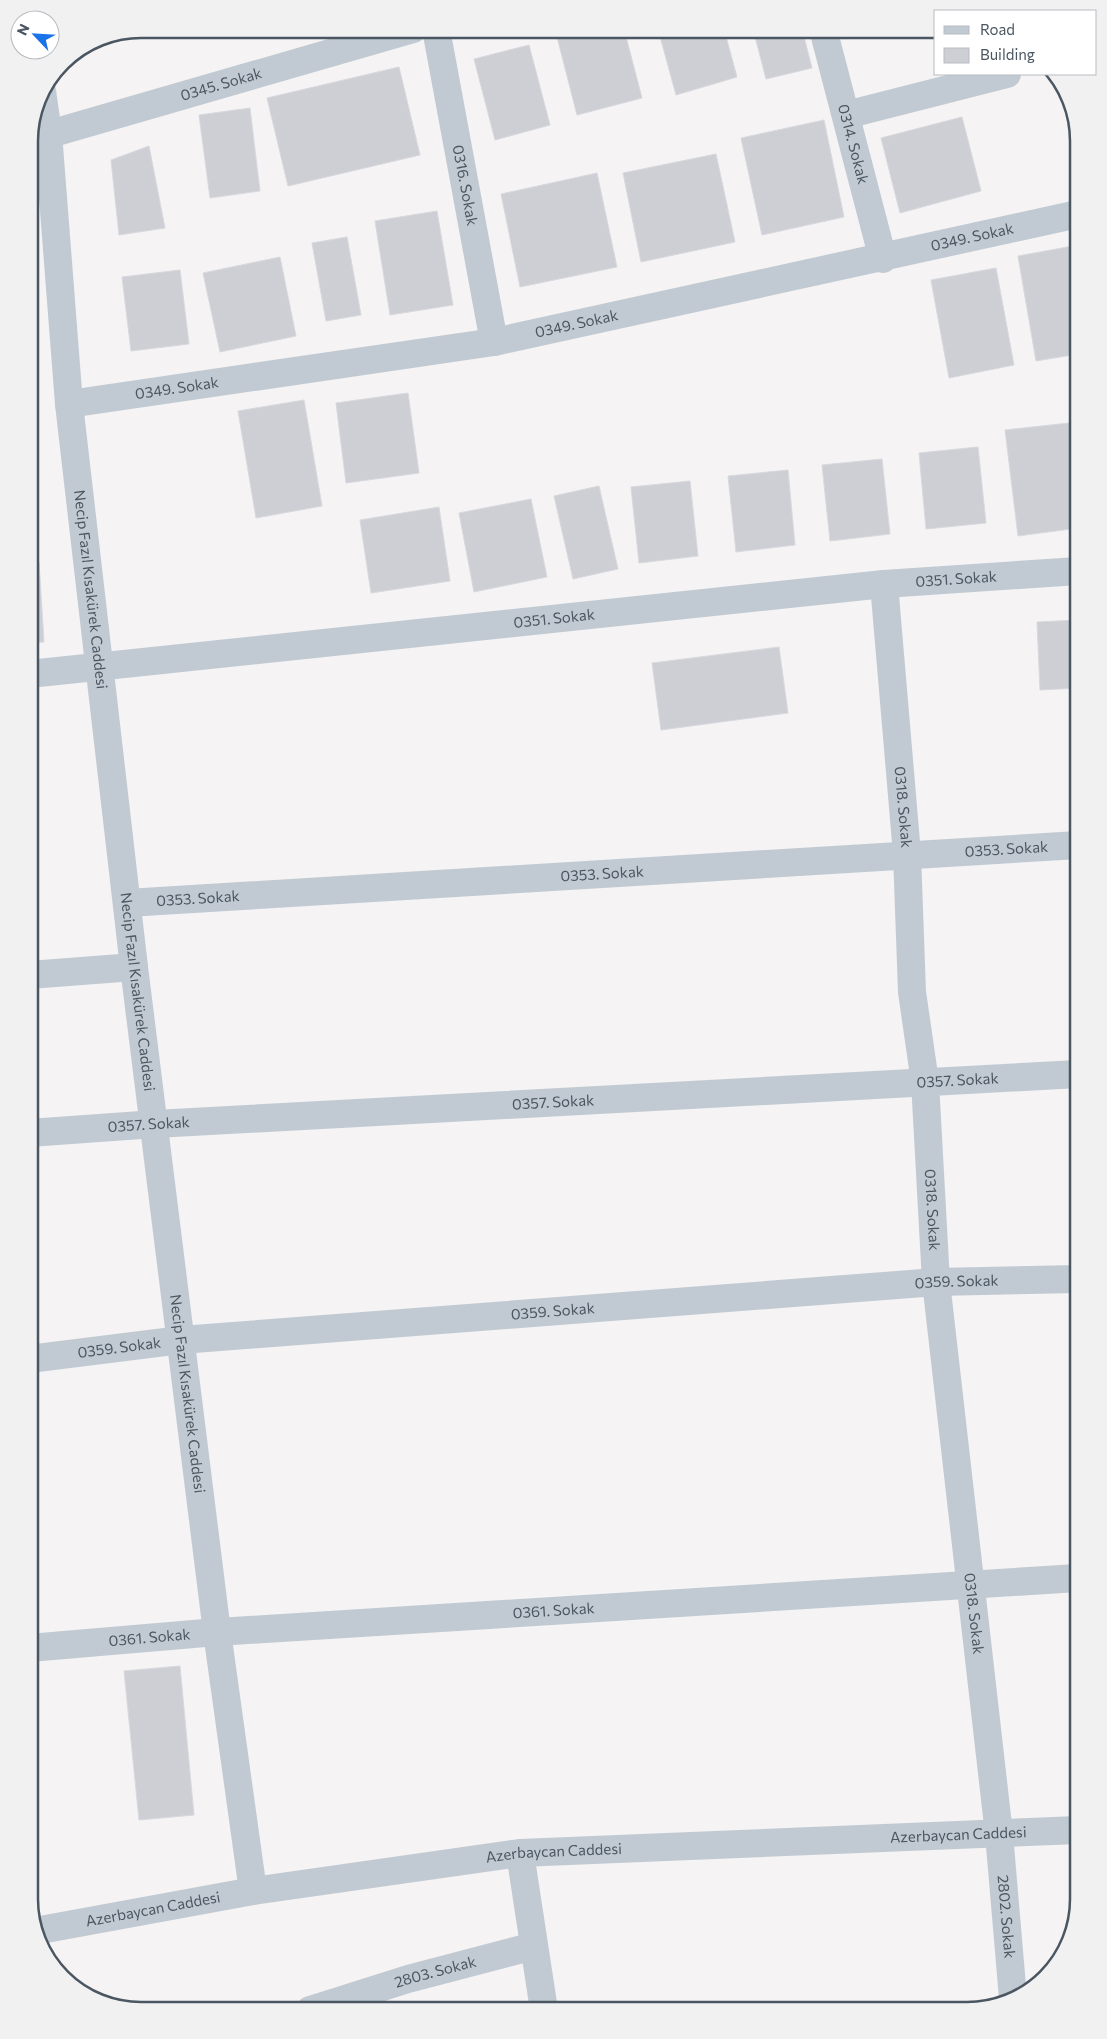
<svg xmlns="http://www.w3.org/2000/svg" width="1107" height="2039" viewBox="0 0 1107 2039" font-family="Commissioner,sans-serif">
<rect width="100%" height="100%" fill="#f5f3f3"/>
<!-- building -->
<g fill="#cdcfd5" stroke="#d7d9de">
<polygon points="573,29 624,29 642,98 577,115 556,33"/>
<polygon points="658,29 724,29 737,77 676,95"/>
<polygon points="753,29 802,29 812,68 766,79"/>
<polygon points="529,45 550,125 495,140 474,59"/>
<polygon points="399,67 420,155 288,186 267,98"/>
<polygon points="250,108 260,191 210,198 199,115"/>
<polygon points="962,117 981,191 900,213 881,138"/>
<polygon points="824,120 844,217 762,235 741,138"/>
<polygon points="149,146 165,228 119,235 111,160"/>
<polygon points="716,154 735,242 641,262 623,173"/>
<polygon points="597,173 617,267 520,287 501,194"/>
<polygon points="437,211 453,305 390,315 375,221"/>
<polygon points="347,237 361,315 326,321 312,243"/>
<polygon points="1078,245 1078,354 1036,361 1018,256"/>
<polygon points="280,257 296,336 220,352 203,273"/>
<polygon points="996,268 1014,365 949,378 931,280"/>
<polygon points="180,270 189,344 131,351 122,277"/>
<polygon points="408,393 419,473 346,483 336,403"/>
<polygon points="304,400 322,506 256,518 238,411"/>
<polygon points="1078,422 1078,528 1018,536 1005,430"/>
<polygon points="978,447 986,523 926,529 919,453"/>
<polygon points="882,459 890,534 830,541 822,465"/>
<polygon points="788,470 795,545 736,552 728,476"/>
<polygon points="690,481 698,556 639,563 631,487"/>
<polygon points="599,486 618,569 573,579 554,496"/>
<polygon points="531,499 547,577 474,592 459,513"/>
<polygon points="439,507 450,581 371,593 360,520"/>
<polygon points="39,562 44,642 29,643 29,563"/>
<polygon points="1078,620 1078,688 1040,690 1037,622"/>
<polygon points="779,647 788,713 661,730 652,663"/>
<polygon points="180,1666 194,1815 139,1820 124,1671"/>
</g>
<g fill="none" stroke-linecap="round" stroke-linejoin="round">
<!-- minor -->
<g stroke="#c1cad2" stroke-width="28">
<path id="s1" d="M436,29l58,313"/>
<path id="s2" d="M823,29l60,230"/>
<polyline points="846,115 1007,74"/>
<path id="s3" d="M29,140l384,-111"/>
<path id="s4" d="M69,404l425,-62 584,-128"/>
<path id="s5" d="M884,584l23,270 5,138 13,90 11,200 63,552 14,164"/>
<path id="s6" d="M29,674l855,-90 194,-13"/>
<path id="s7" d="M127,903l951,-58"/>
<polyline points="29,975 134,967"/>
<path id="s8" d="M29,1133l126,-9 923,-50"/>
<path id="s9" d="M29,1359l152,-19 755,-58 142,-3"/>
<path id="s10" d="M29,1648l188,-16 861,-54"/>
<polyline points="520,1853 544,2010"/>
<path id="s11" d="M310,2010l98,-31 126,-33"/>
</g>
<!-- tertiary -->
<g stroke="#c1cad2" stroke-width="28">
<path id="s12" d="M42,91l6,42 21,271 65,563 83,665 36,259"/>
<path id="s13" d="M35,1931l218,-40 267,-38 558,-23"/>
</g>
</g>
<g text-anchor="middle" stroke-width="4" stroke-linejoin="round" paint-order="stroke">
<!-- street labels -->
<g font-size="15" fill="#4a5661" stroke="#fff">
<text dy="5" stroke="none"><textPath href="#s3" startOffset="200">0345. Sokak</textPath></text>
<text dy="5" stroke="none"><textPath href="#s2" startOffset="119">0314. Sokak</textPath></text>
<text dy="5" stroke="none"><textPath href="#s1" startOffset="159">0316. Sokak</textPath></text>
<text dy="5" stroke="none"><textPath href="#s4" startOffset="919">0349. Sokak</textPath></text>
<text dy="5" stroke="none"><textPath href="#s4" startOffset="514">0349. Sokak</textPath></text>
<text dy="5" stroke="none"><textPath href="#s4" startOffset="109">0349. Sokak</textPath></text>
<text dy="5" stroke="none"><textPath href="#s6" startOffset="932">0351. Sokak</textPath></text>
<text dy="5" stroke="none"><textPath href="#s12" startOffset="501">Necip Fazıl Kısakürek Caddesi</textPath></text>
<text dy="5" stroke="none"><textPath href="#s6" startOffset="528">0351. Sokak</textPath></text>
<text dy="5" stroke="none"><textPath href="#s5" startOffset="224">0318. Sokak</textPath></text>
<text dy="5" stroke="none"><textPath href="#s7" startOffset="881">0353. Sokak</textPath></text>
<text dy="5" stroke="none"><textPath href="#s7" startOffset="476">0353. Sokak</textPath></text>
<text dy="5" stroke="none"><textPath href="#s7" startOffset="71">0353. Sokak</textPath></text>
<text dy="5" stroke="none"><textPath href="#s12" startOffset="906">Necip Fazıl Kısakürek Caddesi</textPath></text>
<text dy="5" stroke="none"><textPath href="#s8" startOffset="930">0357. Sokak</textPath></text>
<text dy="5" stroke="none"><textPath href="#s8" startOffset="525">0357. Sokak</textPath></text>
<text dy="5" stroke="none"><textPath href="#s8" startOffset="120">0357. Sokak</textPath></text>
<text dy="5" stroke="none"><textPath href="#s5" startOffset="628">0318. Sokak</textPath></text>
<text dy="5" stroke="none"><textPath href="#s9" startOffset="931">0359. Sokak</textPath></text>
<text dy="5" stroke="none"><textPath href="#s9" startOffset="526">0359. Sokak</textPath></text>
<text dy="5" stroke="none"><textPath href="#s9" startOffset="91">0359. Sokak</textPath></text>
<text dy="5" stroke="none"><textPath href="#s12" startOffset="1311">Necip Fazıl Kısakürek Caddesi</textPath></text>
<text dy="5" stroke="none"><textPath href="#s10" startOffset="526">0361. Sokak</textPath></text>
<text dy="5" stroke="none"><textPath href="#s5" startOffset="1034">0318. Sokak</textPath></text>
<text dy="5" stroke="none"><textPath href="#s10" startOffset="121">0361. Sokak</textPath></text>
<text dy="5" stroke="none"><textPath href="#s13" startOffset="930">Azerbaycan Caddesi</textPath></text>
<text dy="5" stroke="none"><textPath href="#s13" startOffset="525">Azerbaycan Caddesi</textPath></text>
<text dy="5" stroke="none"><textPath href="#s13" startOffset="120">Azerbaycan Caddesi</textPath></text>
<text dy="5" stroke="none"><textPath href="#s5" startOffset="1339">2802. Sokak</textPath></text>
<text dy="5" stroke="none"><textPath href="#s11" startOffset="131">2803. Sokak</textPath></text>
</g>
</g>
<!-- crop -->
<path d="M0 0H1107V2039H0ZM141 38H967A103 103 0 0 1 1070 141V1899A103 103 0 0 1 967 2002H141A103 103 0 0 1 38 1899V141A103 103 0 0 1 141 38Z" fill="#f1f1f2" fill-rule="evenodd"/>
<path fill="none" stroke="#4a5661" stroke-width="2.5" d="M141 38H967A103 103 0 0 1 1070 141V1899A103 103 0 0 1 967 2002H141A103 103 0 0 1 38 1899V141A103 103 0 0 1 141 38Z"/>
<!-- legend -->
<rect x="934" y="10" width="162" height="65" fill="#ffffff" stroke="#b7bbc0"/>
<rect x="944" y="26" width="25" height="8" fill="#c1cad2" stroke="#b7bbc0"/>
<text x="980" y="35" font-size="15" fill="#4a5661">Road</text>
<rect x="944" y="48" width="25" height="15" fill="#cdcfd5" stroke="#b7bbc0"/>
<text x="980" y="60" font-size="15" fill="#4a5661">Building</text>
<!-- north arrow -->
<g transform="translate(35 35) rotate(295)"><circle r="24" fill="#ffffff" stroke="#b7bbc0"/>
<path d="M0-4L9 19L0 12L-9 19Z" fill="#1a73e8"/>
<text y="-8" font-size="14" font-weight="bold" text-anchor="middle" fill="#4a5661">N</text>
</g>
</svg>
